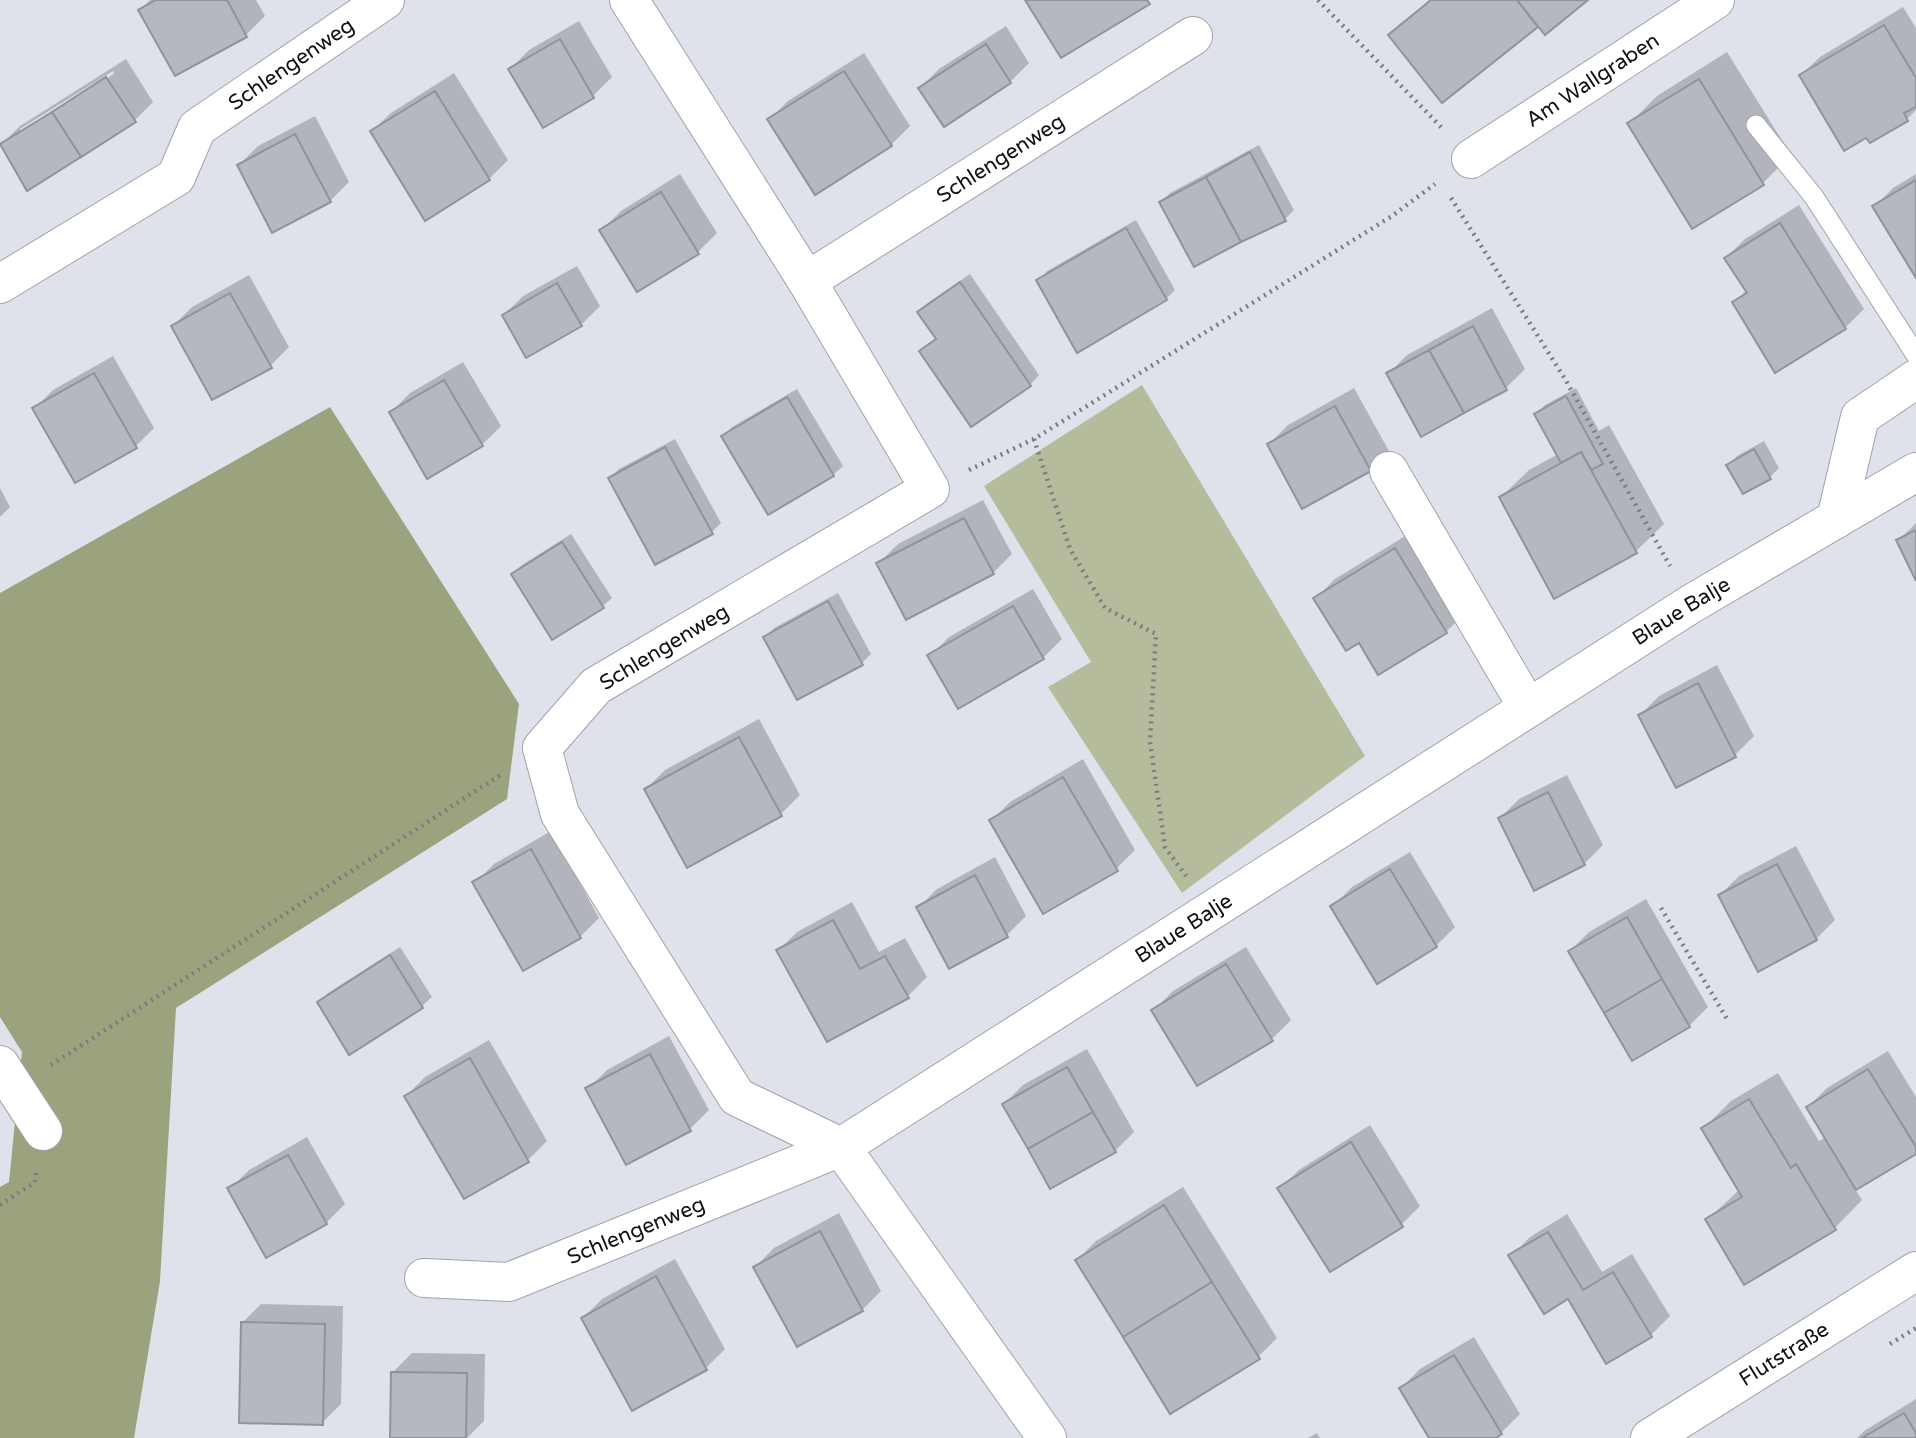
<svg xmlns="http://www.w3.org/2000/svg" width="1916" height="1438" viewBox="0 0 1916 1438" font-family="'Varela Round',sans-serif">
<rect width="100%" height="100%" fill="#dfe2eb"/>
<!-- green -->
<polygon fill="#b4bc9c" points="1142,385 1365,756 1182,893 1048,687 1091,662 984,486"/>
<!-- forest -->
<polygon fill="#9aa37e" points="330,407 519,704 507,799 176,1008 160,1281 134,1438 0,1438 0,1187 9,1182 22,1052 0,1017 0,593"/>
<!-- shadow -->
<g fill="#0003" fill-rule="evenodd">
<polygon points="150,0 256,0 265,16 246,35 175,74 140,10"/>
<polygon points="1429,0 1586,0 1538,25 1443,101 1390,35"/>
<polygon points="1903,7 1916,28 1916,110 1907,119 1801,75 1820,57"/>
<polygon points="579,21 612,77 593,96 544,125 510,69 529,50"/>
<polygon points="1006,26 1029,63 1010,82 944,125 920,88 939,69"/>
<polygon points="1727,52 1791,155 1763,183 1629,124 1657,96"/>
<polygon points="864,53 910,126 891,145 769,120 788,101"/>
<path d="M126,59l27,43 -19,19 -133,24 19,-19zM113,71l1,3 -94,59v-4z"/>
<polygon points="454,73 508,160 489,179 372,131 391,113"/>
<polygon points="315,116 349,182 330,201 239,165 258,146"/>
<polygon points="1259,145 1294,210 1285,219 1161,202 1170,193"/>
<polygon points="680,174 717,233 698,252 638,289 602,230 621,211"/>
<polygon points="1916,174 1916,274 1875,206 1893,188"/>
<polygon points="1799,205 1864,309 1845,328 1734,302 1747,290 1726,258 1745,239"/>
<polygon points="1136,220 1175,290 1166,299 1038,281 1047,271"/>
<polygon points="577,266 600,306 581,325 504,315 523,296"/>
<polygon points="970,274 1039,375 1030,385 922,351 937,338 919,312 928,303"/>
<polygon points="249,275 289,347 270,366 173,326 192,307"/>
<polygon points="1492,308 1525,369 1506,388 1388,374 1407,355"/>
<polygon points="113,356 154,428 135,447 34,409 53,390"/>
<polygon points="463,362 501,426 482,445 391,412 410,393"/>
<polygon points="1354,388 1389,451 1370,470 1269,444 1288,425"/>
<polygon points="1576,388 1599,431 1609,425 1664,524 1636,551 1501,497 1529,470 1558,454 1536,414 1545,405"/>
<polygon points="797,389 843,466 833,475 723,436 732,427"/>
<polygon points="675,439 721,523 712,532 610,478 619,469"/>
<polygon points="1764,441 1779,468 1770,477 1728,465 1737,456"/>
<polygon points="0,488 10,507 0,517"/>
<polygon points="983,500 1012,554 993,573 879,563 898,544"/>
<polygon points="1916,523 1916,577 1898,541"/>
<polygon points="1415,530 1465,613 1446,632 1359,640 1316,598 1335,579"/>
<polygon points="571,534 612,598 602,607 513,574 522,565"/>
<polygon points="1033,589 1062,639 1043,658 930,656 949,637"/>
<polygon points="838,593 871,654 862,663 765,637 774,628"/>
<polygon points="1717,665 1754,736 1735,755 1676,786 1640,715 1659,696"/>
<polygon points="759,719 800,795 781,814 688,866 646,789 665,770"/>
<polygon points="1083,759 1135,850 1116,869 991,821 1010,802"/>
<polygon points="1567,775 1603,845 1584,864 1500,818 1519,799"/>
<polygon points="551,831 599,918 580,937 475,883 494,864"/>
<polygon points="1796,846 1835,920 1816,939 1720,895 1739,876"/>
<polygon points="1410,852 1455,927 1436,946 1333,906 1352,887"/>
<polygon points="995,857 1026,916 1007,935 950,966 918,908 937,889"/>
<polygon points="1646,899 1708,1007 1689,1026 1570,951 1589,932"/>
<polygon points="852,902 879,952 905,938 927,977 908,996 778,951 797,932"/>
<polygon points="400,947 432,997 422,1006 350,1053 319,1002 328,993"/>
<polygon points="1246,947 1291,1020 1272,1039 1154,1010 1173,991"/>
<polygon points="669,1036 709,1110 690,1129 588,1089 607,1070"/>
<polygon points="489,1040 547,1141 528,1160 406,1096 425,1077"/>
<polygon points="1087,1049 1134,1132 1115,1151 1004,1104 1023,1085"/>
<polygon points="1888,1051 1916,1097 1916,1152 1855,1189 1862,1200 1835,1228 1707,1220 1740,1189 1703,1129 1731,1101 1778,1073 1819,1141 1826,1137 1808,1107 1827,1088"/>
<polygon points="1370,1125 1420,1206 1401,1225 1280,1188 1299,1170"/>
<polygon points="307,1137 345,1204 326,1223 230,1189 249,1170"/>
<polygon points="1183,1187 1277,1338 1258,1357 1077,1260 1096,1241"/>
<polygon points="839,1213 881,1291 862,1310 755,1267 774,1248"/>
<polygon points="1567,1214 1602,1272 1632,1254 1670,1316 1651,1335 1568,1297 1511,1256 1530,1237"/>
<polygon points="675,1259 725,1349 706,1368 633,1409 583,1318 602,1299"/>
<polygon points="261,1304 343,1306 341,1404 322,1423 242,1323"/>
<polygon points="1474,1337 1520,1414 1501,1433 1493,1438 1431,1438 1401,1388 1420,1369"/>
<polygon points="412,1353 485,1354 484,1421 467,1438 392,1438 393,1372"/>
<polygon points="1916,1399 1916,1438 1857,1438 1864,1431"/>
<polygon points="1317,1433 1320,1438 1308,1438"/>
</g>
<!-- building -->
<g fill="#b5b8c1" stroke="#90939c" stroke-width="2">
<polygon points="156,0 227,0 247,37 175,76 138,10"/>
<polygon points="1025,0 1147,0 1150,4 1061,58"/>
<polygon points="1431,0 1517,0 1538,27 1442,103 1388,35"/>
<polygon points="1517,0 1588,0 1545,35"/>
<polygon points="1884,25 1916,78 1916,107 1904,113 1908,121 1870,143 1866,138 1844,151 1799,75"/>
<polygon points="560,39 594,98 543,128 508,69"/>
<polygon points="986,44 1011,83 944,127 918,88"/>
<polygon points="844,71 892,146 815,195 767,119"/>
<polygon points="106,77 136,122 81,157 52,112"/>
<polygon points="1699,79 1764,185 1692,229 1627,123"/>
<polygon points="435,91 490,180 425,221 370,131"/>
<polygon points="52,112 81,157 27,191 0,144"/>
<polygon points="295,134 331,202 272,233 237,165"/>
<polygon points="1250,152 1286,221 1241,242 1206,177"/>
<polygon points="1206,177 1241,242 1194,267 1159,202"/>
<polygon points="1916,180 1916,278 1872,206"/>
<polygon points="661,192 699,254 637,292 599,230"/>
<polygon points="1780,223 1846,329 1775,373 1732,302 1747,293 1724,258"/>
<polygon points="1126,228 1167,300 1077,353 1036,280"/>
<polygon points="960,282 1031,386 971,427 919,351 936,339 917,312"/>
<polygon points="557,283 582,326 526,358 502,315"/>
<polygon points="230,293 272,368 212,400 171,326"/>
<polygon points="1473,326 1507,390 1464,413 1429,350"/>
<polygon points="1429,350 1464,413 1421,437 1386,373"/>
<polygon points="94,373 137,448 75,483 32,408"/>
<polygon points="444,380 483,446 427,479 389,412"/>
<polygon points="1566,396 1603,464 1591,470 1581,452 1561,463 1534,414"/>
<polygon points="787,397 834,476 768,515 721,436"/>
<polygon points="1335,406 1371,471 1302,509 1267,444"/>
<polygon points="665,447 713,534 655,565 608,478"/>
<polygon points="1754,449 1771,479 1743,494 1726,465"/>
<polygon points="1581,452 1637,553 1554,599 1499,497"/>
<polygon points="964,518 994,574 906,620 876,563"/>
<polygon points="1916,530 1916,581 1896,540"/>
<polygon points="562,542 604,608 552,640 511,574"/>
<polygon points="1395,548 1447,633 1378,675 1359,643 1346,651 1313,598"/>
<polygon points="828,601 863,665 797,700 763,637"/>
<polygon points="1013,606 1044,659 958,709 927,655"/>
<polygon points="1698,683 1736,757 1676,788 1638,715"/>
<polygon points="739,737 782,816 687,868 644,789"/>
<polygon points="1063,777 1118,871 1043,914 989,820"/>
<polygon points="1548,792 1585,865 1534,891 1498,818"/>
<polygon points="531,849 581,938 523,971 472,882"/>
<polygon points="1777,864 1817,940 1758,972 1718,895"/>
<polygon points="1390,869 1437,947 1377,984 1330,906"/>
<polygon points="975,875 1008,937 949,969 916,907"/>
<polygon points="1627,917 1662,979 1604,1013 1568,951"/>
<polygon points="833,920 860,969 885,956 909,998 827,1042 776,950"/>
<polygon points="390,955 423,1008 349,1055 317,1002"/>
<polygon points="1226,964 1273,1041 1197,1086 1151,1010"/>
<polygon points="1662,979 1690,1027 1632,1061 1604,1013"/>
<polygon points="650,1054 691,1131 626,1165 585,1088"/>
<polygon points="470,1058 529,1162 464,1199 404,1096"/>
<polygon points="1067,1067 1093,1112 1028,1149 1002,1104"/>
<polygon points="1868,1069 1916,1147 1916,1154 1856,1190 1806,1107"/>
<polygon points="1749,1099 1791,1168 1796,1164 1836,1230 1744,1285 1705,1219 1742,1197 1701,1128"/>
<polygon points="1093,1112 1116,1152 1050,1189 1028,1149"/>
<polygon points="1351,1142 1403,1227 1330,1272 1277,1188"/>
<polygon points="288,1155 327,1224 266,1258 227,1188"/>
<polygon points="1164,1205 1212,1282 1123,1337 1075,1260"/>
<polygon points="820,1231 863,1311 797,1347 753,1267"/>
<polygon points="1548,1232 1583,1290 1613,1272 1652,1337 1606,1364 1568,1299 1544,1314 1508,1255"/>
<polygon points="656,1276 707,1370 632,1411 581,1318"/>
<polygon points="1212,1282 1260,1359 1170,1414 1123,1337"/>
<polygon points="241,1322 325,1324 323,1425 239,1423"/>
<polygon points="1454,1355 1502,1434 1496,1438 1429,1438 1399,1388"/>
<polygon points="391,1372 467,1373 466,1438 390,1438"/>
<polygon points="1904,1413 1916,1433 1916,1438 1862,1438"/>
</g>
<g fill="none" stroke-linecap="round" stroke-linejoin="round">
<defs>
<polyline id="service" points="1756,125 1814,197 1916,355"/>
<g id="minor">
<polyline points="629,0 807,281 930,489 596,686 542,748 560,814 737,1097 841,1147 1047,1438"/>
<path id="s1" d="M1471,159l244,-159"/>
<path id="s2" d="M807,281l386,-245"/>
<path id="s3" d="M0,284l176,-107 21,-49 188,-128"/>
<polyline points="1389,471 1528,708"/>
<polyline points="1836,519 1860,417 1916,379"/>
<polyline points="0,1065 43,1131"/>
<path id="s4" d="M424,1278l85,4 332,-135 850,-543 225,-132"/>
<path id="s5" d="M1650,1438l266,-167"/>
</g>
</defs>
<!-- service casing -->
<use href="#service" stroke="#a0a3ac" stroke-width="21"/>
<!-- minor casing -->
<use href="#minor" stroke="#a0a3ac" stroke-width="40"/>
<!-- path -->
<g stroke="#797b81" stroke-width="4.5" stroke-dasharray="2 5" stroke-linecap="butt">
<polyline points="1318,0 1442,128"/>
<polyline points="1451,198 1565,379 1670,566"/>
<polyline points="1034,439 1070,549 1105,608 1156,634 1150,742 1165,847 1186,876"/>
<polyline points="969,470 1034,439 1392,216 1435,184"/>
<polyline points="1661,908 1727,1019"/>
<polyline points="51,1065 502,774"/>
<polyline points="0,1205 35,1182 36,1172"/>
<polyline points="1890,1344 1916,1328"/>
</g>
<!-- service -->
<use href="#service" stroke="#fff" stroke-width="19"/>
<!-- minor -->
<use href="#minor" stroke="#fff" stroke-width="38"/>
</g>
<g text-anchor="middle" stroke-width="5" stroke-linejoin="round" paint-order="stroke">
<!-- street labels -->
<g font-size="21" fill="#0f1013" stroke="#fff">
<text dy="7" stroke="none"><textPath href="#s3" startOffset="373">Schlengenweg</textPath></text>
<text dy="7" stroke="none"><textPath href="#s1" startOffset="145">Am Wallgraben</textPath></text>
<text dy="7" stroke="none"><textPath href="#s2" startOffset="229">Schlengenweg</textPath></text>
<text dy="7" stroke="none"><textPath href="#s4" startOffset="1440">Blaue Balje</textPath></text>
<text transform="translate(664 647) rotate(-31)" y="7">Schlengenweg</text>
<text dy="7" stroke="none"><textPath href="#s4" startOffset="850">Blaue Balje</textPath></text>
<text dy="7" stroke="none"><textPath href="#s4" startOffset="222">Schlengenweg</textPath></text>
<text dy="7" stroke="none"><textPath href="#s5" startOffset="158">Flutstraße</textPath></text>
</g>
</g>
</svg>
